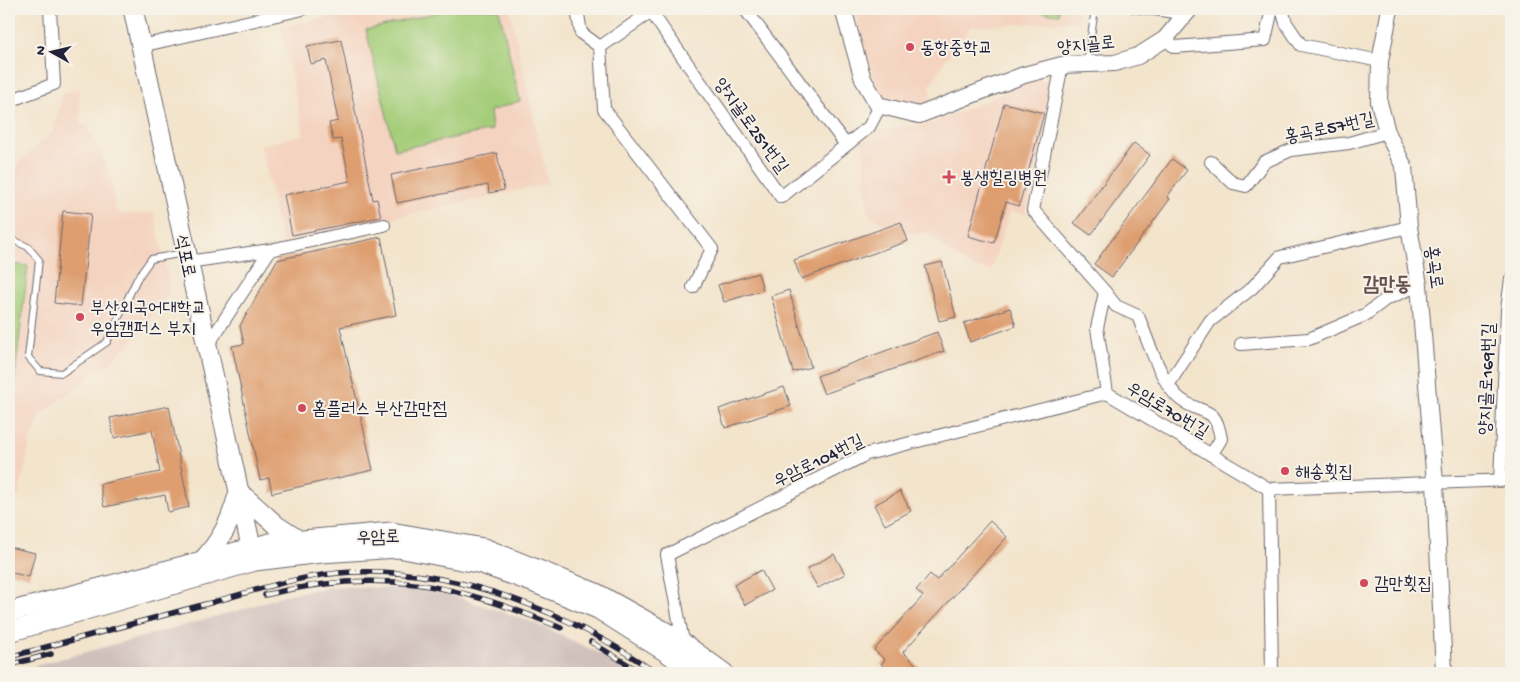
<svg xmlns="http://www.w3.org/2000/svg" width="1520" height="682" viewBox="0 0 1520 682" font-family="'Gochi Hand','Poor Story',sans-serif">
<rect width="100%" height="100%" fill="#f7f3e8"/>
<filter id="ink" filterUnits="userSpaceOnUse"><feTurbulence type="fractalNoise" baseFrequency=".02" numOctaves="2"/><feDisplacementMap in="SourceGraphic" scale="10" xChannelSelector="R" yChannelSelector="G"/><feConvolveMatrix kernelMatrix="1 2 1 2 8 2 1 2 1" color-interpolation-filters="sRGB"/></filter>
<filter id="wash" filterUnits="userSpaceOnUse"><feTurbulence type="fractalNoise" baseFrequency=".0096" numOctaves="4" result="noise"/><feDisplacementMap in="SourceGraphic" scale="20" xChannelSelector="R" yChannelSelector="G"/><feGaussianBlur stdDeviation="1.12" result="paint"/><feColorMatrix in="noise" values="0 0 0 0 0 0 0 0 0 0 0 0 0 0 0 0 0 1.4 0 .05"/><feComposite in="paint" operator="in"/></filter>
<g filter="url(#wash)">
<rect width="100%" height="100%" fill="#f3e4cc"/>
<!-- built -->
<g fill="#f4d3c0">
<polygon points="365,9 510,9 548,184 282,242 261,145 304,135 281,27"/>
<polygon points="854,9 1079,9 1077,21 970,27 945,61 930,86 932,104 920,109 878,94"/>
<polygon points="1039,78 1049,85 1041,143 1025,214 1010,211 991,270 974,268 949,252 929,233 906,233 885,226 868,213 862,133 934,123"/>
<polygon points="79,88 81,125 87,124 112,178 115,210 122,214 154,213 168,276 169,293 132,341 101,371 93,369 89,378 41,415 30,443 18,498 9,496 9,169 13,168 54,131 62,94"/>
</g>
<!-- industrial -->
<polygon fill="#d0c0bc" points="337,586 411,589 454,596 535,623 603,655 632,673 9,673 244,609 284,595"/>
<!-- green -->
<g fill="#a4cd79" stroke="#63785a">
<polygon points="450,9 499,9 520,101 490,111 492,130 395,150 366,30"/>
<polygon points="1008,9 1059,9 1059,14"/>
<polygon points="9,264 28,266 9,425"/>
</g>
<g id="blocks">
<!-- building -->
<g fill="#de9e6f">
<polygon points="341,40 373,200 377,199 381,217 292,235 284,195 350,181 341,139 333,140 329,123 338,121 326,60 311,64 307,46"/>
<polygon points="1004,103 1044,113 1019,206 1006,202 994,243 968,236"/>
<polygon points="1134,143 1150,155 1091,235 1074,223"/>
<polygon points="497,153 504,190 489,193 488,185 397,203 391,175"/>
<polygon points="1172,159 1187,170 1167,197 1170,199 1112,277 1094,264"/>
<polygon points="63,211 91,214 81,306 54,303"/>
<polygon points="901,222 908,241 801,279 794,260"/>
<polygon points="381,237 396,315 340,327 373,470 272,493 269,478 260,480 232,346 244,344 240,326 277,260"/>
<polygon points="942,262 956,317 939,321 925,266"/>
<polygon points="758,273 763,290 724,302 718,285"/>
<polygon points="789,290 811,367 793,372 771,296"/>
<polygon points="1010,308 1016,326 970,342 964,323"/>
<polygon points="937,332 944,351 824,394 817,376"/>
<polygon points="784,387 791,406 725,428 719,409"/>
<polygon points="169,406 189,507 168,512 165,495 104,507 100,484 160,472 152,430 114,438 110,418"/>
<polygon points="900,491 911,511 885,525 874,505"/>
<polygon points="990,521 1007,537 903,652 925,673 891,673 881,664 885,660 874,650 923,596 916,590 930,574 937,580"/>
<polygon points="9,547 35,553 29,577 9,572"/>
<polygon points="834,554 845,574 818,588 807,569"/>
<polygon points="761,570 772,590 745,605 734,585"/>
</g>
</g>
</g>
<g filter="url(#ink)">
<use href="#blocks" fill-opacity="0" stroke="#6b666e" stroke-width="1"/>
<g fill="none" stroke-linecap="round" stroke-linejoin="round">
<defs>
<g id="service">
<polyline points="1133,9 1181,16"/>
<polyline points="1087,64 1095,9"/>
<polyline points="9,238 28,247 39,260 28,357 40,371 62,373 107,342 137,279 151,259 184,253"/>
</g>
<g id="minor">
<polyline points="577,9 581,33 600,47"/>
<polyline points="649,9 781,197 869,127 880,106"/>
<polyline points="745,9 846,145"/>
<polyline points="1282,9 1286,23 1301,45 1380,61"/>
<polyline points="1165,39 1175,47 1265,40 1272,9"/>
<polyline points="141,46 303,9"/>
<polyline points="600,47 604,109 712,249 693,287"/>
<polyline points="600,47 655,9"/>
<polyline points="1062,65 1033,210 1105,292 1097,328 1107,393 1269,489 1272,673"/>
<polyline points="9,101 54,84 50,9"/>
<polyline points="1211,162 1233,183 1246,186 1264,162 1291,150 1349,143 1387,132"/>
<polyline points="188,262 270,250 384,225"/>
<path d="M1105,292l11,14 22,10c9,22 24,69 42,83 24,18 35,4 41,40l-10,16"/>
<polyline points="1241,344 1309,339 1365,315 1386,299 1419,285"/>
<polyline points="206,348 270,250"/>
<polyline points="1168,385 1210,321 1252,288 1280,257 1409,227"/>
<polyline points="1500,481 1507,310 1511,279"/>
<polyline points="1269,489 1511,480"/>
<polyline points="683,642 667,555 867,454 1107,393"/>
</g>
<g id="tertiary">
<polyline points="843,9 863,79 878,105 919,115 1024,75 1062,65 1115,63 1138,56 1165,39 1190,9"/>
<polyline points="1390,9 1380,61 1379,102 1387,132 1404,167 1409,227 1419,285 1435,483 1444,673"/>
</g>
<g id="secondary">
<polyline points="133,9 254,560"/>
<polyline points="239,492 277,526 300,541"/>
<path d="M202,561c19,-20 29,-40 36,-66"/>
<polyline points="9,612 270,543 391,532 484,548 596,593 673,636 724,673"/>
<polyline points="9,632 255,561 321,553 398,548 482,564 532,582 598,609 669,654 695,673"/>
</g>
</defs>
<!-- service casing -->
<use href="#service" stroke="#6b666e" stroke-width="8"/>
<!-- minor casing -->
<use href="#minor" stroke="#6b666e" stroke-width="14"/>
<!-- tertiary casing -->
<use href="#tertiary" stroke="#6b666e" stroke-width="18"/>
<!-- secondary casing -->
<use href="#secondary" stroke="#6b666e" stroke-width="21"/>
<!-- service -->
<use href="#service" stroke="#fff" stroke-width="6"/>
<!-- minor -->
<use href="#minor" stroke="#fff" stroke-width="12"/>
<!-- tertiary -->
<use href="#tertiary" stroke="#fff" stroke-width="16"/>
<!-- secondary -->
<use href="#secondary" stroke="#fff" stroke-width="19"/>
<defs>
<g id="rail">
<path d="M265,595c114,-28 190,-12 296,33"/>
<polyline points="591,642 642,673"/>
<path d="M9,657c65,-18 131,-35 197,-53 48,-13 96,-30 147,-32 106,-4 218,41 303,101"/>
<polyline points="9,665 51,654"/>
</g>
</defs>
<!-- rail casing -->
<use href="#rail" stroke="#22223b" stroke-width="5.5"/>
<!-- rail -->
<use href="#rail" stroke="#f7f3e8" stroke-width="4" stroke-dasharray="11" stroke-linecap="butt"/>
</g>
</g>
<!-- markers -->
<g fill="#d1495b" stroke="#f7f3e8" stroke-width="2">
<circle cx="910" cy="47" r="5"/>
<path d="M946.5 169.5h5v5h5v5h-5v5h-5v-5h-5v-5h5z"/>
<circle cx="80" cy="317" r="5"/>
<circle cx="302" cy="408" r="5"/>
<circle cx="1285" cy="471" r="5"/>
<circle cx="1364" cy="583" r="5"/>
</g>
<g text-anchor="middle" stroke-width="4" stroke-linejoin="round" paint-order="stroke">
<!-- street labels -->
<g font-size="18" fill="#22223b" stroke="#f7f3e8">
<text transform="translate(1086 44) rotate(-6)" y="6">양지골로</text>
<text transform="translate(752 125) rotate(54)" y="6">양지골로251번길</text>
<text transform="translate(1329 127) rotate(-12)" y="6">홍곡로57번길</text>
<text transform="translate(186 256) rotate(78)" y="6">석포로</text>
<text transform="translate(1435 267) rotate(82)" y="6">홍곡로</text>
<text transform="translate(1486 379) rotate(-88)" y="6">양지골로169번길</text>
<text transform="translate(1168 409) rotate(31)" y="6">우암로70번길</text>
<text transform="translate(818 460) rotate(-26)" y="6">우암로104번길</text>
<text transform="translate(378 536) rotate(-1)" y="6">우암로</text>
</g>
<!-- poi labels -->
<g font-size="18" fill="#22223b" stroke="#f7f3e8" text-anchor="start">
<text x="920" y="53">동항중학교</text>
<text x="960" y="183">봉생힐링병원</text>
<text x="90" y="313">부산외국어대학교<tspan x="90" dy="21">우암캠퍼스 부지</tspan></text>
<text x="312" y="414">홈플러스 부산감만점</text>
<text x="1295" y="477">해송횟집</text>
<text x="1374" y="589">감만횟집</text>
</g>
<!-- quarter labels -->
<g font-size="20" font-weight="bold" fill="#644d4d" stroke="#f7f3e8">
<text x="1387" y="290">감만동</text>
</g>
</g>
<!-- margin -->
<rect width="1520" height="682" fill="none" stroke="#f7f3e8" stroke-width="30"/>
<!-- north arrow -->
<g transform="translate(52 52) rotate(278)" stroke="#f7f3e8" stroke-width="4" paint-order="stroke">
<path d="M0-4L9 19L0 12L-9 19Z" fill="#22223b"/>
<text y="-8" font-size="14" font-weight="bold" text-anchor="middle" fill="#22223b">N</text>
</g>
</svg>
